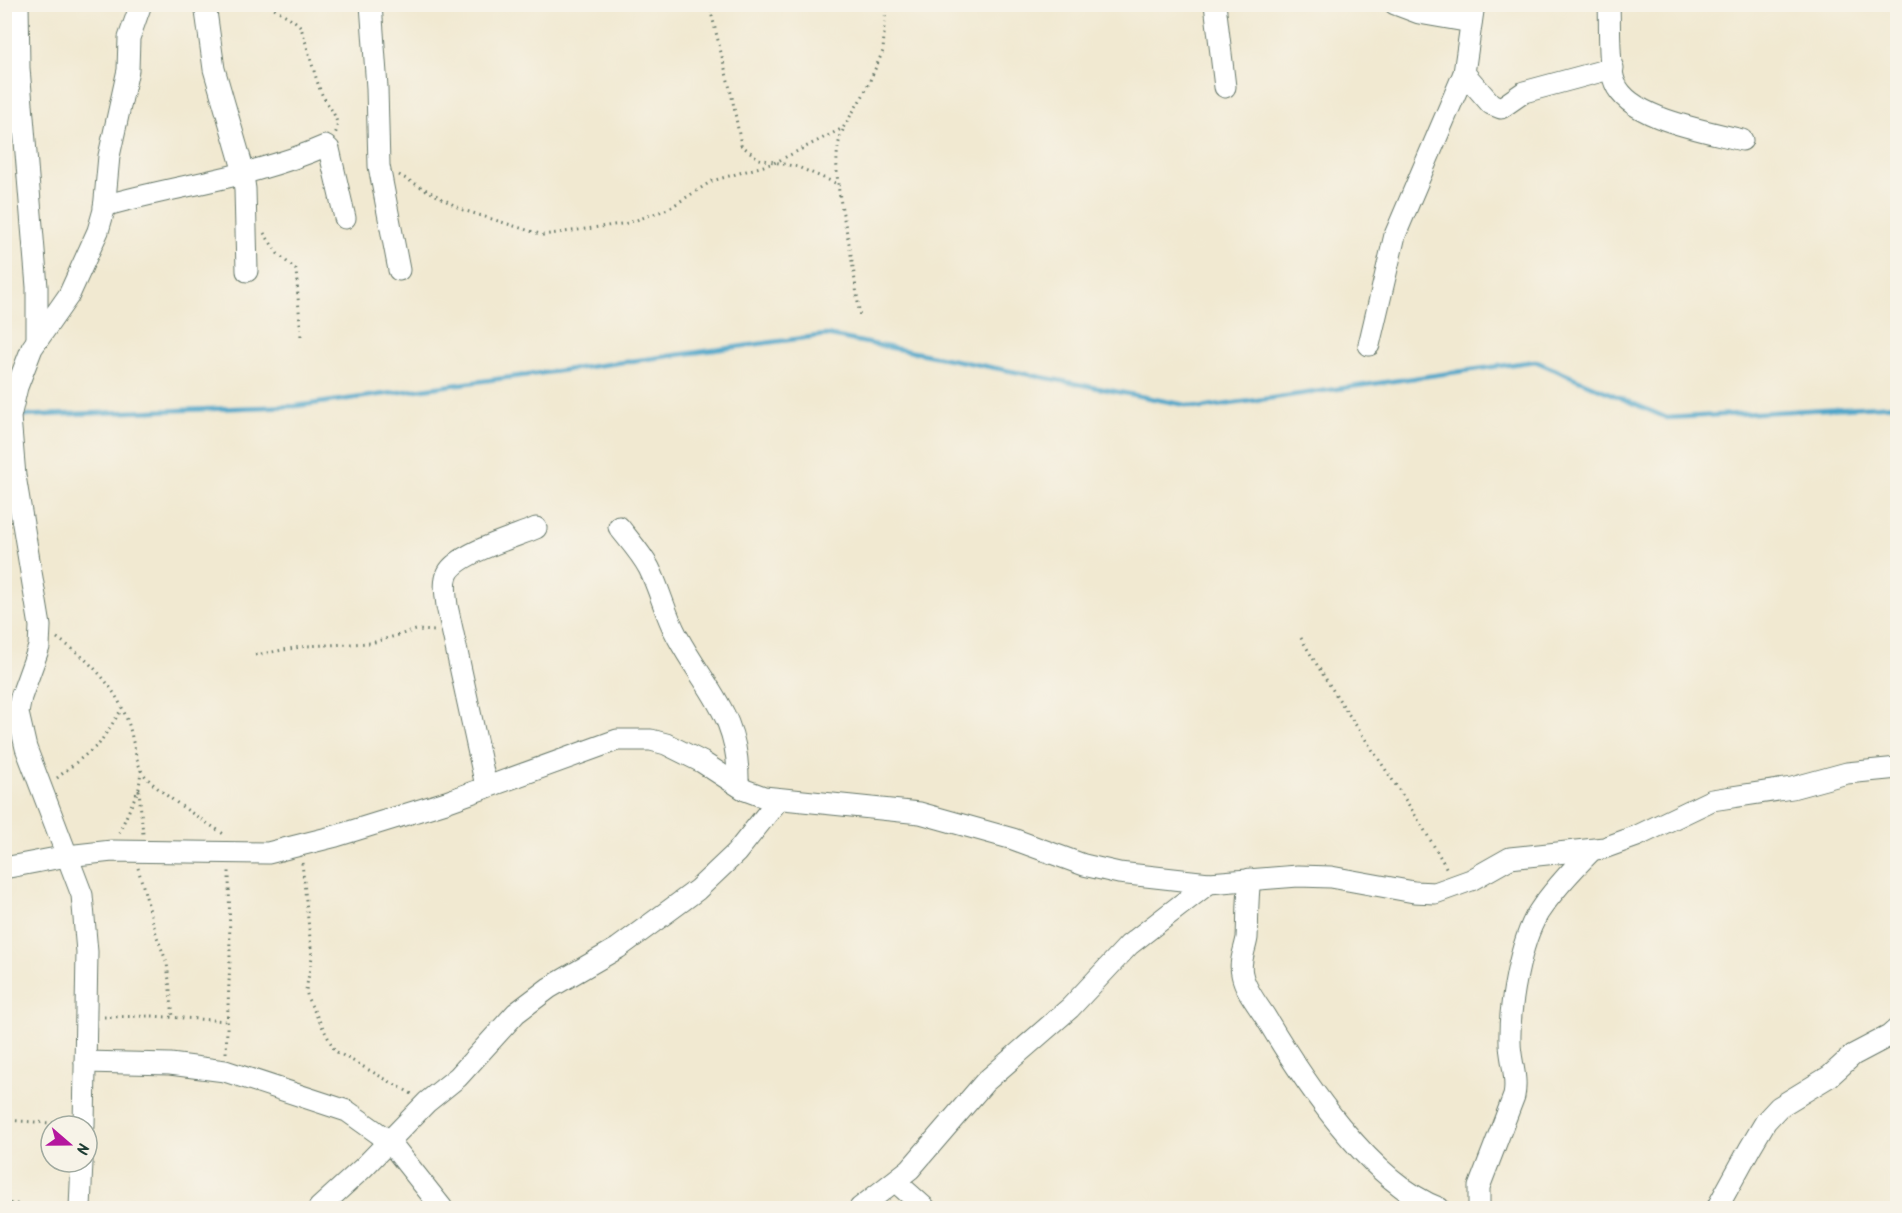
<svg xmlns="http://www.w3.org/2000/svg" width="1902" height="1213" viewBox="0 0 1902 1213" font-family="Kalam,sans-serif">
<rect width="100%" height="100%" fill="#f7f3e8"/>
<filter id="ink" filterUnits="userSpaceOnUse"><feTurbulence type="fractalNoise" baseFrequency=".0167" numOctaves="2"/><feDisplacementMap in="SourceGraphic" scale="12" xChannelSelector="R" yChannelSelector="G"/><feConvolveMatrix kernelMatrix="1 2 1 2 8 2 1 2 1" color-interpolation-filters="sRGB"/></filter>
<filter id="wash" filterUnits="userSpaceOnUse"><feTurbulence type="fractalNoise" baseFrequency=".008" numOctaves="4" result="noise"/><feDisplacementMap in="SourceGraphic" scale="24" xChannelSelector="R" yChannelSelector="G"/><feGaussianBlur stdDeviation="1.35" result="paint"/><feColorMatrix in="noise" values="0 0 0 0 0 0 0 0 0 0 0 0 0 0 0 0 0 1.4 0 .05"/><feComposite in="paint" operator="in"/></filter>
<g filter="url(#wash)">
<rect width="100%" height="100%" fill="#f1e9d1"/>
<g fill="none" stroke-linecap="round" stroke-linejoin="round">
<!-- stream -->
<polyline stroke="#4ba5c9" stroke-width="4.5" points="16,416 296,406 826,335 1201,408 1535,361 1667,418 1898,405"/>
</g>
</g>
<g filter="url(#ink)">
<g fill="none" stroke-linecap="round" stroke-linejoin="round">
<defs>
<g id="minor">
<polyline points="18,4 19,68 37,287 37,340"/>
<polyline points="205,4 214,69 241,162 245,189 247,271"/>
<polyline points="371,4 377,88 379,166 399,270"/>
<polyline points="1215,4 1225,87"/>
<polyline points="1395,4 1419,13 1471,22"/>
<path d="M1609,4c1,20 -1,63 6,79 14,36 93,48 127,57"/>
<polyline points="1464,73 1491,104 1501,108 1524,92 1613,68"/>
<path d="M104,206c73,-21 151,-29 221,-60l4,3 16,69"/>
<polyline points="1369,345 1395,235 1464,73 1474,4"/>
<path d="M619,527c10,13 22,26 30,41 11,22 16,46 28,68 30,56 63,79 61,149"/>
<path d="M486,786l-39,-180c-1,-11 -4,-23 1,-33 10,-20 67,-36 88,-45"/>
<polyline points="4,868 67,856 112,851 268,853 336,836 446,802 617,740 651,740 666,744 702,762 745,790 764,797 920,813 1013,839 1084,865 1119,873 1209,883 1298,876 1331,877 1414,892 1435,893 1471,880 1510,858 1604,848 1637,836 1712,800 1792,788 1847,773 1898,768"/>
<path d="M1250,879c-3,20 -2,39 -3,59 -2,12 -8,24 -5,36 3,16 16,31 24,44 37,62 105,165 173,190"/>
<polyline points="85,1062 170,1064 225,1071 347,1111 389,1141 442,1208"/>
<polyline points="84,1126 87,952 82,895 26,748 18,713 21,697 39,647 40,626 15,476 10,417 17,387 32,348 69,295 98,231 104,210 109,156 128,70 129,38 141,4"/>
<polyline points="896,1182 925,1208"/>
<polyline points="80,1208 82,1162"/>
<polyline points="319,1208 363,1168 427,1102 458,1077 516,1013 549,988 618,948 697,890 736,853 779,799"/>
<polyline points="860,1208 910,1169 985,1082 1070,1008 1129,945 1209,883"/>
<path d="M1479,1208v-21l35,-91c4,-20 -4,-35 -4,-54 -1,-36 10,-99 28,-129 15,-23 35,-44 54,-63"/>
<polyline points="1717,1208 1750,1148 1766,1121 1779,1107 1830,1076 1853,1055 1889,1036 1898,1028"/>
</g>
</defs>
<!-- minor casing -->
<use href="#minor" stroke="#68796b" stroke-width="23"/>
<!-- path -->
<g stroke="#68796b" stroke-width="3" stroke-dasharray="1.5 4.5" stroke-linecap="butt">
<path d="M270,4c8,9 22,13 30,22 3,4 16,55 21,66 5,13 22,27 14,42"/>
<polyline points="709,4 732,97 741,145 759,159 798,167 840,185"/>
<path d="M843,130c-15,33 1,84 7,119 4,23 7,46 10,69"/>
<polyline points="399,175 463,210 543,235 628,223 668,209 712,181 774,163 843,128 864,94 883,51 886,4"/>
<polyline points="264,233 278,254 296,270 301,337"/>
<path d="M57,638c33,22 59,48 72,87 4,14 6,32 12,45 11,20 64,51 84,65"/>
<path d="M1301,638c46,80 103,152 147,233"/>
<polyline points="255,655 306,646 371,643 416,630 436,631"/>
<polyline points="57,778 99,744 122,709"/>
<polyline points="139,790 143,834"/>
<polyline points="119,833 139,788 141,770"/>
<polyline points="302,863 312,957 306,990 308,999 335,1051 412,1094"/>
<polyline points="138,868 157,937 167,963 173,1017"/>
<polyline points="104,1017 152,1016 228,1021"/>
<polyline points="226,1053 230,959 229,871"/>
<polyline points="4,1120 66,1124"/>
<polyline points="4,1203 59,1208"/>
</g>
<!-- minor -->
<use href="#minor" stroke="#fff" stroke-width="21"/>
</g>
</g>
<!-- margin -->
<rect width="1902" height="1213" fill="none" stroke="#f7f3e8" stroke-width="24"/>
<!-- north arrow -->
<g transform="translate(69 1144) rotate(110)"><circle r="28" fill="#f7f3e8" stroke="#a1aaa0" stroke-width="1.5"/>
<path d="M0-4.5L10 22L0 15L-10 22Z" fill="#b5179e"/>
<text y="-9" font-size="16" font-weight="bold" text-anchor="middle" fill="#1f3d34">N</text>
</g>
</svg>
